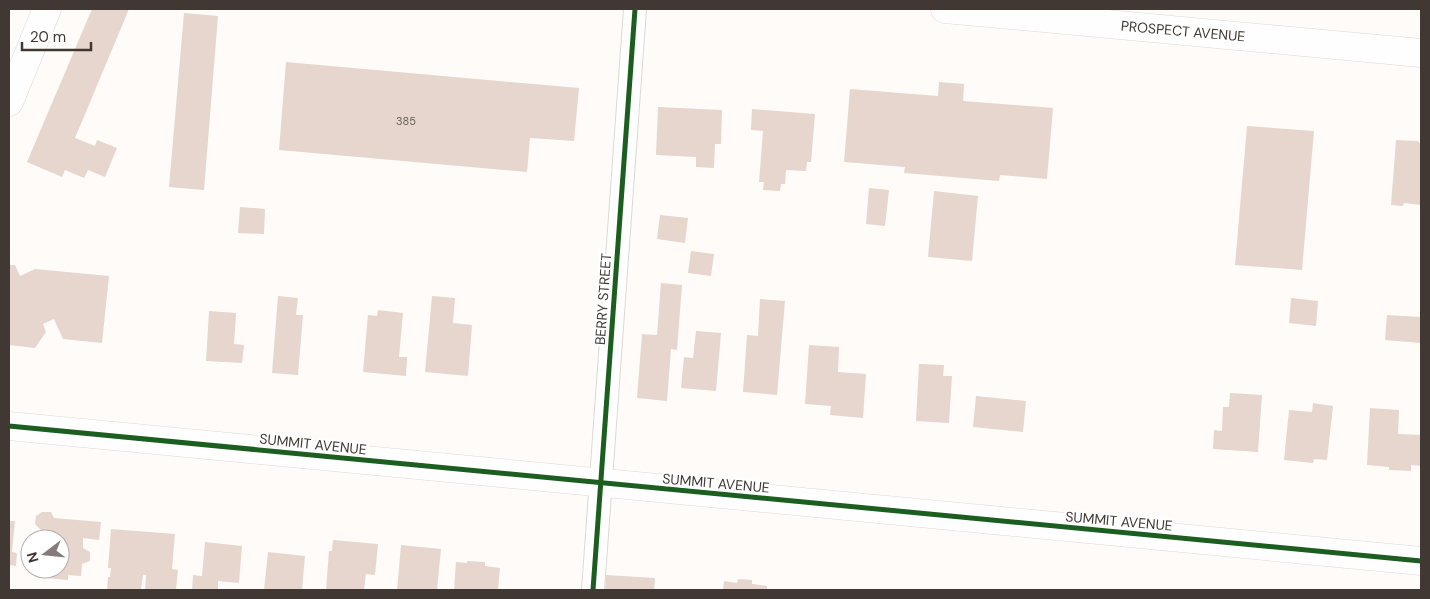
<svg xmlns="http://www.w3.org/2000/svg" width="1430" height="599" viewBox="0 0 1430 599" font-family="'DM Sans',sans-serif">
<rect width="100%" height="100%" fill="#fefbf9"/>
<!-- building -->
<g fill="#e6d6cd">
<polygon points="92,9 129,9 75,138 95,146 97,140 117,148 105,177 88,170 84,178 65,170 62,177 27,162"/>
<polygon points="184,13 218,16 204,190 169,187"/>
<polygon points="286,62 579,88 574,141 530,138 527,172 279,150"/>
<polygon points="939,82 964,84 963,101 1053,108 1047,179 1000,175 999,181 904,173 905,167 844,162 850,89 938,96"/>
<polygon points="658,107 722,110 721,144 715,144 714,168 696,167 696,157 656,155"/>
<polygon points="752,109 815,114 811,162 807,162 806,171 786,170 785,184 781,184 780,191 763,190 764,182 759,182 763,131 751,130"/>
<polygon points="1247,126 1314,131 1302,270 1235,265"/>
<polygon points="1396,140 1418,141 1421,145 1421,205 1404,203 1403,206 1391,205"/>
<polygon points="869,188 889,190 885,226 866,224"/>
<polygon points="934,191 978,196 972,261 928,257"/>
<polygon points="240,207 265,209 264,234 238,233"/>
<polygon points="660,215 688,218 685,243 657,239"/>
<polygon points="691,251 714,254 711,276 688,273"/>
<polygon points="9,265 15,265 20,276 35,269 109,276 102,343 63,339 54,319 43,324 46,332 35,348 9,345"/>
<polygon points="661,283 682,285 677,350 671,349 667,401 637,398 642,334 657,335"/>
<polygon points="278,296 298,298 296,315 303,315 298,375 272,373"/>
<polygon points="432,296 455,298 453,323 472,325 468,376 425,372"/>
<polygon points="1291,298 1318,301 1316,326 1289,323"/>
<polygon points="760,299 785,301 777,395 743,392 747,335 758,336"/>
<polygon points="378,310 403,313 399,357 407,357 406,376 363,372 368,315 377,316"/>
<polygon points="209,311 236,313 234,344 244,345 242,363 206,361"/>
<polygon points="1387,315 1421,317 1421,343 1385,340"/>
<polygon points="696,331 721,333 716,391 681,388 684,357 693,358"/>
<polygon points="809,345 839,347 838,372 866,374 863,418 830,415 831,406 805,404"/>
<polygon points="919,364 944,365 943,376 952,376 949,423 916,421"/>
<polygon points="1230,393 1262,395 1258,452 1213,449 1214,430 1222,431 1223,407 1229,407"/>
<polygon points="976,396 1026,401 1023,432 973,427"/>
<polygon points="1313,403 1333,406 1327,460 1314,459 1313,463 1284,460 1289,410 1312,412"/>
<polygon points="1370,408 1399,410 1398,434 1421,435 1421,466 1411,465 1411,471 1389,470 1389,467 1367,465"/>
<polygon points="42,512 51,512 54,518 101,522 99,540 83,538 83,548 90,552 90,561 82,564 81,576 68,575 68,580 35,577 35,569 60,569 60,539 45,539 46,531 41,530 35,524 36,516"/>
<polygon points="9,521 15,521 12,552 17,553 16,566 9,565"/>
<polygon points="111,529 175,534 172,569 178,570 176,590 145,590 146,575 143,575 141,590 107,590 108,577 110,577 111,568 108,568"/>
<polygon points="333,540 378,544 375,575 366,574 364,590 326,590 329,551 332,551"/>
<polygon points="205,542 242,546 239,583 218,581 218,590 192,590 193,575 202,576"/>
<polygon points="401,545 441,549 437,590 397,590"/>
<polygon points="268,552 305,556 302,590 264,590"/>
<polygon points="467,561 485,562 485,566 500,568 498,590 454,590 456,562 467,563"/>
<polygon points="606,575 655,578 654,590 605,590"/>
<polygon points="738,579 752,580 752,584 767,586 767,590 723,590 724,581 737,583"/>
</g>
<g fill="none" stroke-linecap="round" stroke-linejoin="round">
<defs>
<polyline id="street" points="593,590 635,9"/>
<g id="secondary">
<polyline points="945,9 1421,53"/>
<polyline points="9,102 47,9"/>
<polyline points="9,426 1421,561"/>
</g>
</defs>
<!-- street casing -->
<use href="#street" stroke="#ddd8d4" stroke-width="24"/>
<!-- secondary casing -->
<use href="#secondary" stroke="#ddd8d4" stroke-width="29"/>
<!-- street -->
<use href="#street" stroke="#fffefe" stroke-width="22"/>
<!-- secondary -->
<use href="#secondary" stroke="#fffefe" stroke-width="28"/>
<defs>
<g id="cycleway">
<polyline points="9,426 1421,561"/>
<polyline points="593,590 635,9"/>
</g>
</defs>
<!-- cycleway casing -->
<use href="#cycleway" stroke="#fff" stroke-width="8"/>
<!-- cycleway -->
<use href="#cycleway" stroke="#1b5e20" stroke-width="5"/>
</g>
<g text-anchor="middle" stroke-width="5" stroke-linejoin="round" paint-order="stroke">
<!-- number labels -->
<g font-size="11" fill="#6a605a">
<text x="406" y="125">385</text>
</g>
<!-- street labels -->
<g font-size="14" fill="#413833" stroke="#fff">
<text transform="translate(1183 31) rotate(5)" y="5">PROSPECT AVENUE</text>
<text transform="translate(603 299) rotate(-86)" y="5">BERRY STREET</text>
<text transform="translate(313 444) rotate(6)" y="5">SUMMIT AVENUE</text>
<text transform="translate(716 483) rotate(5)" y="5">SUMMIT AVENUE</text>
<text transform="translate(1119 521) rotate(5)" y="5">SUMMIT AVENUE</text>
</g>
</g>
<!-- border -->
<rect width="1430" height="599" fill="none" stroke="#413833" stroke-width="20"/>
<!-- north arrow -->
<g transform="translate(45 554) rotate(254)"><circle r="24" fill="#ffffff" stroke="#b3afad"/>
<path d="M0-4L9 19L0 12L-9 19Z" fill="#837c78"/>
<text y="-8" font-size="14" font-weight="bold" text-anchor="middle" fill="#413833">N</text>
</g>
<!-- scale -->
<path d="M22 42v8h69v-8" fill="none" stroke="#413833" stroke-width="2.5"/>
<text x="30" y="42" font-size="15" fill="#413833" stroke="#ffffff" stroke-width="4" paint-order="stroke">20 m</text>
</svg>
